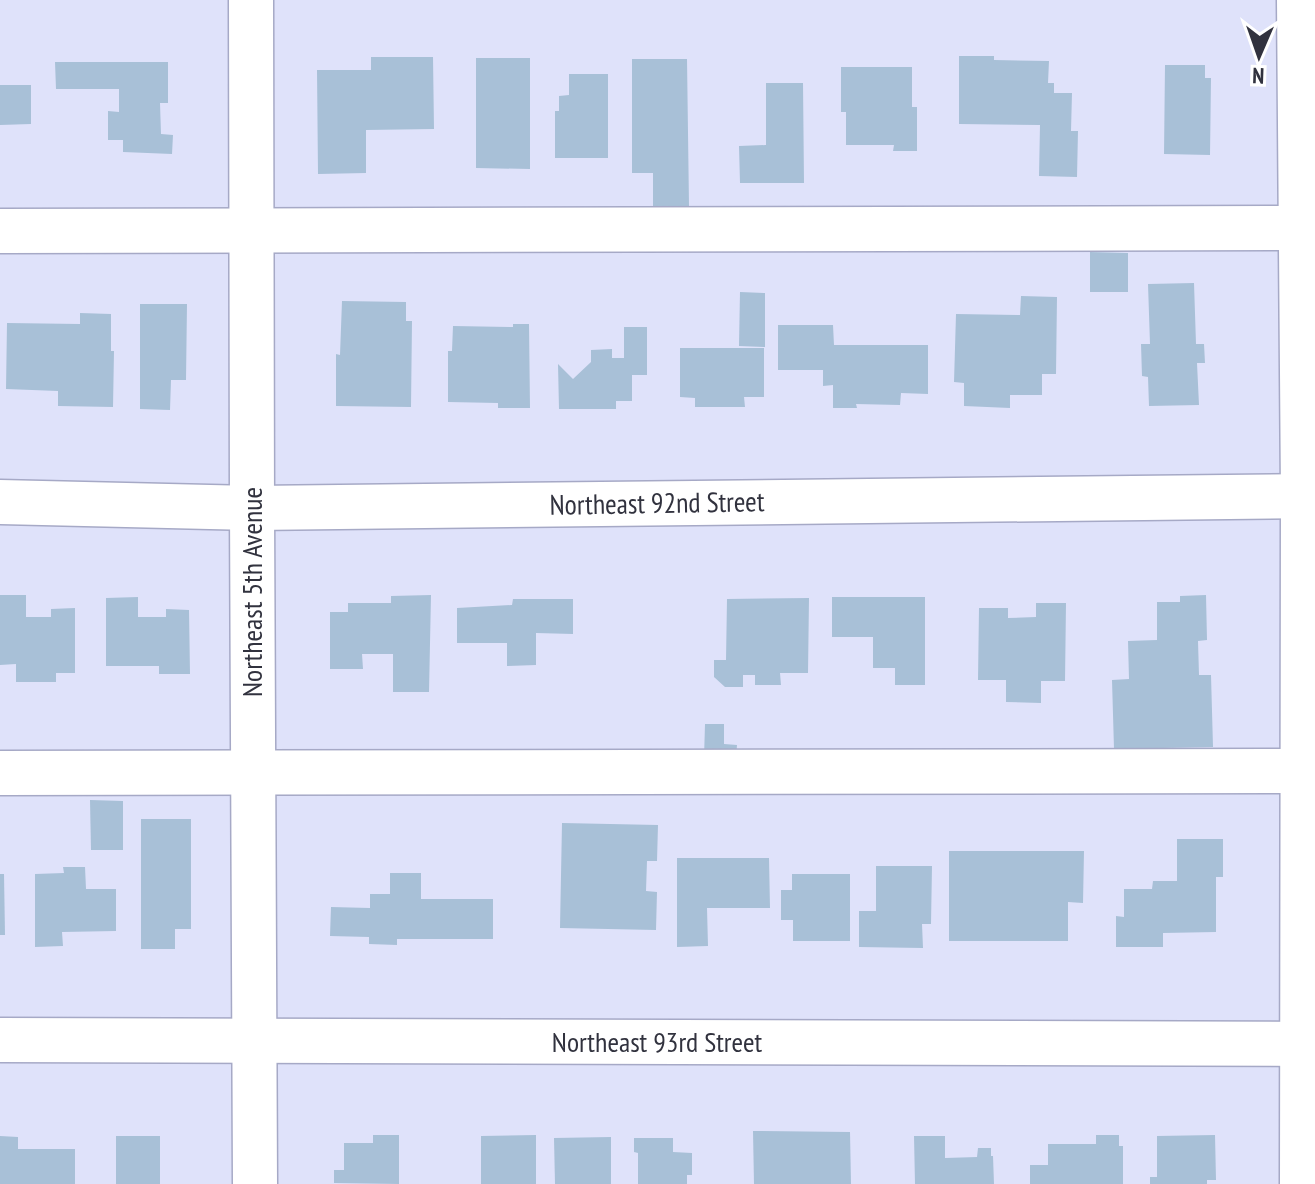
<svg xmlns="http://www.w3.org/2000/svg" width="1315" height="1184" viewBox="0 0 1315 1184" font-family="'PT Sans Narrow',sans-serif">
<rect width="100%" height="100%" fill="#dfe2fa"/>
<!-- building -->
<g fill="#a8c0d7">
<polygon points="959,56 994,56 994,60 1049,61 1048,83 1054,83 1054,93 1072,93 1071,131 1078,131 1077,177 1039,176 1040,125 959,124"/>
<polygon points="371,57 433,57 434,129 366,130 366,173 318,174 317,70 371,70"/>
<polygon points="476,58 530,58 530,169 476,168"/>
<polygon points="632,59 687,59 689,206 653,206 653,173 632,173"/>
<polygon points="55,62 168,62 168,103 160,103 161,134 173,135 172,154 123,152 123,140 108,140 108,111 119,112 119,89 56,89"/>
<polygon points="1165,65 1205,65 1205,78 1211,78 1210,155 1164,154"/>
<polygon points="841,67 912,67 912,107 917,107 917,151 893,151 894,145 846,145 846,112 841,112"/>
<polygon points="569,74 608,74 608,158 555,158 555,111 559,111 559,96 569,95"/>
<polygon points="766,83 803,83 804,183 740,183 739,146 766,145"/>
<polygon points="0,85 31,85 31,124 0,125"/>
<polygon points="1090,252 1128,253 1128,292 1090,292"/>
<polygon points="1194,283 1196,344 1204,344 1205,363 1197,363 1199,405 1149,406 1148,377 1142,376 1141,344 1150,344 1148,284"/>
<polygon points="740,292 765,293 765,347 739,346"/>
<polygon points="1021,296 1057,297 1056,374 1042,374 1042,395 1010,395 1010,408 964,406 964,383 954,382 956,314 1020,315"/>
<polygon points="342,301 406,302 406,321 412,321 411,407 336,406 336,354 340,355"/>
<polygon points="140,304 187,304 186,380 171,380 170,410 140,409"/>
<polygon points="80,313 111,314 111,351 114,351 113,407 58,406 58,391 6,389 7,323 80,324"/>
<polygon points="513,324 529,324 530,408 498,408 498,403 448,402 448,351 452,351 453,326 513,327"/>
<polygon points="778,325 833,325 834,345 928,345 928,394 901,393 900,405 856,404 857,408 833,408 833,385 823,386 823,370 778,370"/>
<polygon points="624,327 647,327 647,375 632,375 632,401 616,401 616,409 559,409 558,364 573,379 591,362 591,350 612,349 612,358 624,358"/>
<polygon points="680,348 764,348 764,397 744,397 745,407 695,407 695,398 680,397"/>
<polygon points="0,595 26,595 26,617 51,617 51,609 75,608 75,673 56,673 56,682 16,682 16,664 0,665"/>
<polygon points="431,595 429,692 393,692 393,654 362,654 363,669 330,669 330,612 348,612 348,603 391,603 391,596"/>
<polygon points="1206,595 1207,640 1198,641 1199,675 1211,675 1213,747 1114,749 1112,680 1129,679 1128,641 1157,640 1157,602 1180,602 1180,596"/>
<polygon points="138,597 138,617 166,617 166,609 189,610 190,674 159,674 159,666 106,666 106,598"/>
<polygon points="832,597 925,597 925,685 895,685 895,668 873,668 873,637 832,637"/>
<polygon points="809,598 808,673 780,673 781,685 755,685 755,675 743,675 743,687 725,687 714,677 714,660 726,660 727,599"/>
<polygon points="513,599 573,599 573,634 536,633 536,665 507,666 507,643 457,643 457,608 512,605"/>
<polygon points="1036,603 1066,603 1065,681 1041,681 1041,703 1006,702 1006,680 978,680 979,608 1008,608 1008,618 1036,617"/>
<polygon points="705,724 724,724 724,744 737,745 736,758 704,758"/>
<polygon points="90,800 123,801 123,850 91,850"/>
<polygon points="141,819 191,819 191,929 175,929 175,949 141,949"/>
<polygon points="562,823 658,825 657,861 647,861 646,891 657,892 656,930 560,928"/>
<polygon points="1177,839 1223,839 1223,877 1216,877 1216,932 1163,933 1163,947 1116,947 1116,916 1124,917 1124,889 1152,889 1153,881 1177,881"/>
<polygon points="949,851 1084,851 1083,903 1068,902 1068,941 949,941"/>
<polygon points="677,858 769,858 770,908 707,908 708,946 677,947"/>
<polygon points="876,866 932,866 931,924 922,924 923,948 859,947 859,911 876,911"/>
<polygon points="63,867 85,867 86,889 116,889 116,931 62,932 63,946 35,947 35,874 64,873"/>
<polygon points="390,873 421,873 421,899 493,899 493,939 397,939 397,945 369,944 369,937 330,936 331,907 370,908 370,894 390,894"/>
<polygon points="0,874 4,874 5,935 0,935"/>
<polygon points="792,874 850,874 850,941 793,941 793,920 781,920 781,890 792,890"/>
<polygon points="753,1131 850,1132 851,1184 754,1184"/>
<polygon points="373,1135 399,1135 399,1184 334,1183 334,1170 344,1170 344,1143 373,1143"/>
<polygon points="536,1135 536,1184 481,1184 481,1136"/>
<polygon points="1096,1135 1119,1135 1119,1146 1123,1146 1123,1184 1030,1184 1030,1165 1048,1165 1048,1144 1096,1144"/>
<polygon points="1215,1135 1216,1180 1207,1180 1207,1184 1150,1184 1150,1177 1157,1177 1157,1136"/>
<polygon points="0,1136 18,1137 18,1149 75,1149 75,1184 0,1184"/>
<rect x="116" y="1136" width="44" height="48"/>
<polygon points="914,1136 945,1136 945,1158 977,1157 978,1148 991,1148 991,1156 993,1156 994,1184 915,1184"/>
<polygon points="611,1137 611,1184 555,1184 554,1138"/>
<polygon points="634,1138 673,1138 673,1152 692,1153 692,1175 687,1175 687,1184 638,1184 638,1153 634,1152"/>
</g>
<g fill="none" stroke-linecap="round" stroke-linejoin="round">
<defs>
<g id="minor">
<polyline points="251,0 252,508 255,1184"/>
<polyline points="1299,0 1303,496 1302,1184"/>
<polyline points="0,231 1315,228"/>
<polyline points="0,502 252,508 1315,496"/>
<polyline points="0,773 1315,771"/>
<polyline points="0,1040 1315,1044"/>
</g>
</defs>
<!-- minor casing -->
<use href="#minor" stroke="#a6a9c6" stroke-width="47"/>
<!-- minor -->
<use href="#minor" stroke="#fff" stroke-width="44"/>
</g>
<g text-anchor="middle" stroke-width="8" stroke-linejoin="round" paint-order="stroke">
<!-- street labels -->
<g font-size="28" fill="#31323e" stroke="#fff">
<text transform="translate(657 503) rotate(-1)" y="10">Northeast 92nd Street</text>
<text transform="translate(252 592) rotate(-90)" y="10">Northeast 5th Avenue</text>
<text x="657" y="1052">Northeast 93rd Street</text>
</g>
</g>
<!-- north arrow -->
<g transform="translate(1259 56) rotate(182)" stroke="#ffffff" stroke-width="6" paint-order="stroke">
<path d="M0-6L14 30L0 20L-14 30Z" fill="#31323e"/>
<text y="-12" font-size="22" font-weight="bold" text-anchor="middle" fill="#31323e">N</text>
</g>
</svg>
